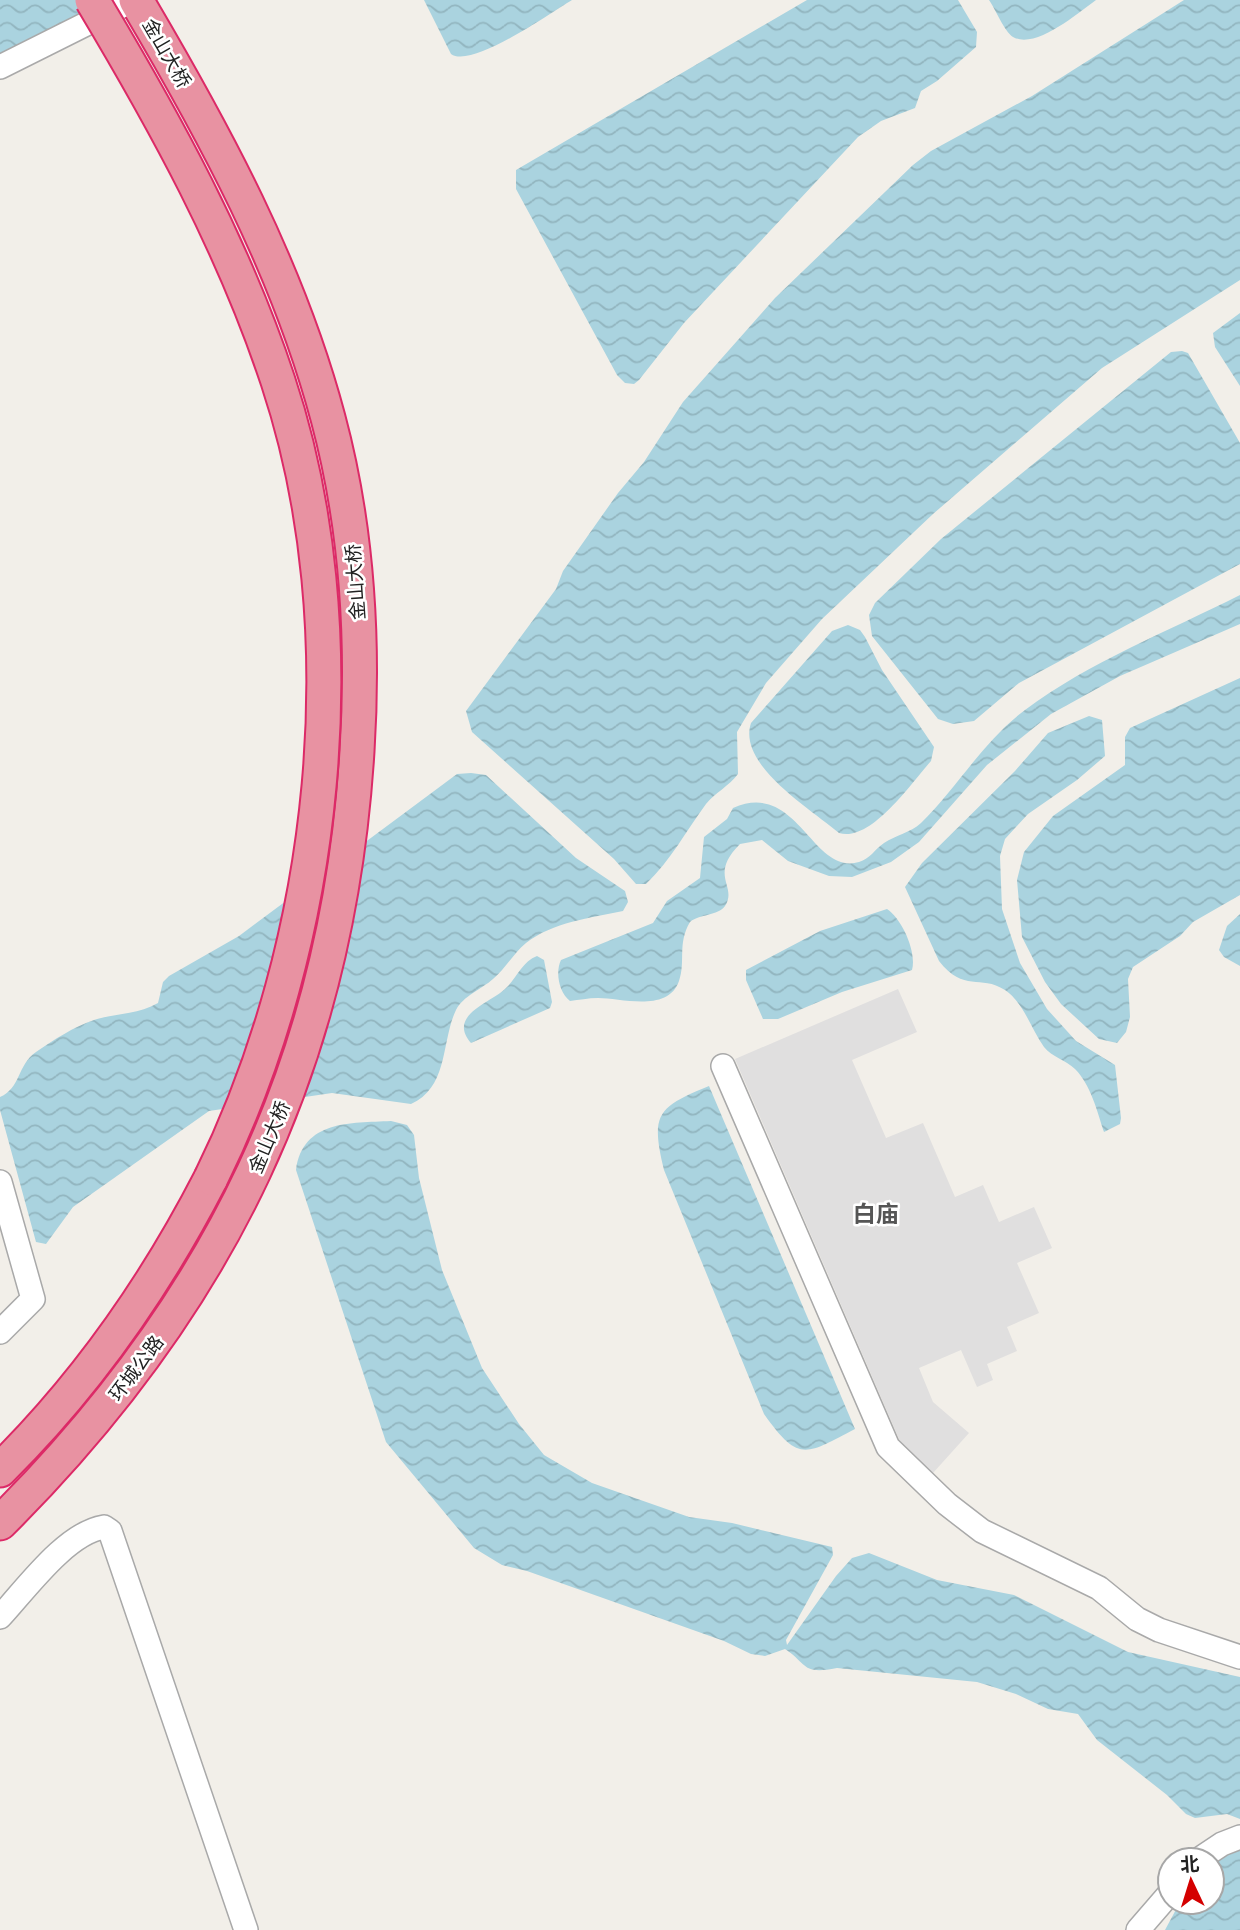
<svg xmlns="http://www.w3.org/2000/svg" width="1240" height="1930" viewBox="0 0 1240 1930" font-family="Arial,'Noto Sans SC',sans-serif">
<defs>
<pattern id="water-waves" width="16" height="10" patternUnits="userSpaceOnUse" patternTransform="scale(1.75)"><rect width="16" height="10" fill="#aad3df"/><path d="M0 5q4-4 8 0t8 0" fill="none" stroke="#92b5bf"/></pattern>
</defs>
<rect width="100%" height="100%" fill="#f2efe9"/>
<!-- residential -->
<polygon fill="#e0dfdf" points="898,989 917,1032 852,1060 886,1138 923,1123 955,1197 983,1185 999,1222 1034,1207 1052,1248 1017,1263 1039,1313 1007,1327 1017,1351 987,1364 993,1380 977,1387 961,1350 919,1368 933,1402 969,1433 933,1473 902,1446 735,1059"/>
<!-- water -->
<g fill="url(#water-waves)">
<polygon points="0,0 108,0 0,59"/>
<path d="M424,0h148c-22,13 -100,69 -121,54z"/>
<polygon points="807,0 958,0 977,32 976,47 937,81 921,91 915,108 881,121 858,137 684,323 639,380 634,384 625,383 617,375 516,189 516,170"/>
<path d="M989,0h107c-17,12 -60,50 -83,37 -9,-6 -17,-27 -24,-37z"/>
<path d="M1184,0h56v280l-138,88 -169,146 -111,105 -56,64 -29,49 1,42c-9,12 -23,19 -32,30 -20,27 -35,56 -60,80h-10l-22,-25 -142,-127 -6,-21 90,-122 7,-18 55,-78 26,-31 39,-60 92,-104 138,-133 18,-14 101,-55z"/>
<polygon points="1240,313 1240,386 1215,347 1213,333"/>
<polygon points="1182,351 1188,353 1240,443 1240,564 1019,683 974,721 953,724 938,719 872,636 869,615 875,603 941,539 1171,352"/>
<path d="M1240,595v29l-120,52 -69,38 -64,51 -68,77 -28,20 -39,15 -23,-1 -41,-15 -26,-21 -22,4c-32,32 -2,42 -15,62 -7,10 -26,8 -35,16 -13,22 -4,39 -11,59 -11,32 -58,17 -81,17 -10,0 -19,2 -28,3 -11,-8 -15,-29 -9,-41l92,-37 14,-22 33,-23 4,-41 23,-18 6,-11c65,-29 79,68 126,54 11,-3 16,-13 25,-19 12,-8 26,-10 37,-20 36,-35 63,-83 104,-113 64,-48 144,-79 215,-115z"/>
<path d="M848,625l12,5 5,7 17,33 52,77 -3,14c-19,21 -60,82 -92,72 -28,-24 -102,-68 -88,-110l81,-92z"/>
<polygon points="1240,678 1240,895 1193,922 1180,936 1133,967 1128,979 1130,1017 1126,1032 1117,1043 1099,1039 1061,1004 1045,982 1022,937 1017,880 1024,852 1053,816 1125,765 1125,737 1130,728"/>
<path d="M1089,716l13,4 3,36 -28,24 -49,34 -23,25 -5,17 2,53 18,54 27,46 29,32 39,24 6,53 -1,6 -16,8c-7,-21 -13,-47 -29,-63 -9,-9 -23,-12 -31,-22 -13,-18 -20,-44 -39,-57 -25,-16 -41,3 -66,-29l-34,-74 17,-24 93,-92 33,-38z"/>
<path d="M471,773l15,2 90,83 49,33 3,11 -5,9c-33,7 -70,11 -97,32 -13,11 -21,26 -33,36 -11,10 -30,17 -37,31 -15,31 -7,77 -45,94l-79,-11 -123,18 -136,96 -27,37 -10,-2 -36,-132v-13c21,-9 17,-32 36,-45 16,-11 39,-26 58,-32 21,-7 43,-5 64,-17l5,-21 6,-6 70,-40 218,-162z"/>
<path d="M887,909c15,10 30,43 25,61l-70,22 -64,27h-15l-17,-39v-10l74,-39z"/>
<polygon points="1240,914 1240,966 1224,957 1219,950 1227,926"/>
<path d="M537,956l7,4 8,42 -2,6 -79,35c-25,-29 23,-41 36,-56 10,-10 16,-26 30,-31z"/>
<path d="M709,1086l146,343c-50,26 -56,34 -91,-15l-100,-244c-14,-57 -6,-63 45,-84z"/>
<path d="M391,1121l16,4 7,10 5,43 23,92 40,98 37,56 25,31 48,28 97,34 43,6 100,24 1,8 -47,85 1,5 49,-69 16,-18 17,-5 68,27 77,15 114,57 112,25v142l-13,-5 -32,4 -9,-4 -19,-19 -70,-55 -19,-26 -30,-5 -32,-15 -39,-12 -140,-14c-36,7 -29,-4 -52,-19l-20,7 -14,-2 -27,-13 -197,-70 -25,-6 -28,-17 -88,-106 -90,-272c7,-50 54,-47 95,-49z"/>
<polygon points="1231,1851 1240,1851 1240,1930 1165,1930 1180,1902 1212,1902 1212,1862"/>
</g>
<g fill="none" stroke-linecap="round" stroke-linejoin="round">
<defs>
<g id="minor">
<polyline points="0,67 134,0"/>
<polyline points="723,1066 888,1447 947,1504 982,1531 1099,1588 1137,1619 1159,1630 1240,1657"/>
<polyline points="0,1182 33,1299 0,1332"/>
<path d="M0,1617c26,-28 66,-84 104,-90l6,4 136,399"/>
<polyline points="1198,1860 1222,1844 1240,1837"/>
<polyline points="1138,1930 1170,1893"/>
</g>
<g id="highway">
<path d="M0,1470c86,-85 156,-185 211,-292"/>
<path d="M0,1523c220,-219 338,-461 357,-772 7,-112 0,-225 -29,-333 -40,-150 -114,-286 -192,-418"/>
</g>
</defs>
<!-- minor casing -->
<use href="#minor" stroke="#a9a9a9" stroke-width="26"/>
<!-- highway casing -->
<use href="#highway" stroke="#dc2a67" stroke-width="37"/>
<!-- minor -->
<use href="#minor" stroke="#fff" stroke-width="23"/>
<!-- highway -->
<use href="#highway" stroke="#e892a2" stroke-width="33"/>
<defs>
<path id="highway-bridge" d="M92,0c73,122 141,245 186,381 83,250 49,562 -67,797"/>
</defs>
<!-- highway-bridge casing -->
<use href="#highway-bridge" stroke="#dc2a67" stroke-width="37" stroke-linecap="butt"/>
<!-- highway-bridge -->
<use href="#highway-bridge" stroke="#e892a2" stroke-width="33"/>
</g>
<g text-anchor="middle" stroke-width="5" stroke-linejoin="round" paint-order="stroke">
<!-- street labels -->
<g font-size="19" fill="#222" stroke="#fff">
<text transform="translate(167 53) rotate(60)" y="7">金山大桥</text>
<text transform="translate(355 582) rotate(-94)" y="7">金山大桥</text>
<text transform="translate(269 1137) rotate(-67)" y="7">金山大桥</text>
<text transform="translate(136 1368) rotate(-53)" y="7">环城公路</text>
</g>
<!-- quarter labels -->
<g font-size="23" font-weight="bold" fill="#555" stroke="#fff">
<text x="876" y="1222">白庙</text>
</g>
</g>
<!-- north arrow -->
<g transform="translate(1191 1881) rotate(356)"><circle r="33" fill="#ffffff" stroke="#a7a7a7" stroke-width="2"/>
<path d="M0-5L12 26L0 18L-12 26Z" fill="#d40000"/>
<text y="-10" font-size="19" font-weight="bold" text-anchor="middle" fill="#222222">北</text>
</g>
</svg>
